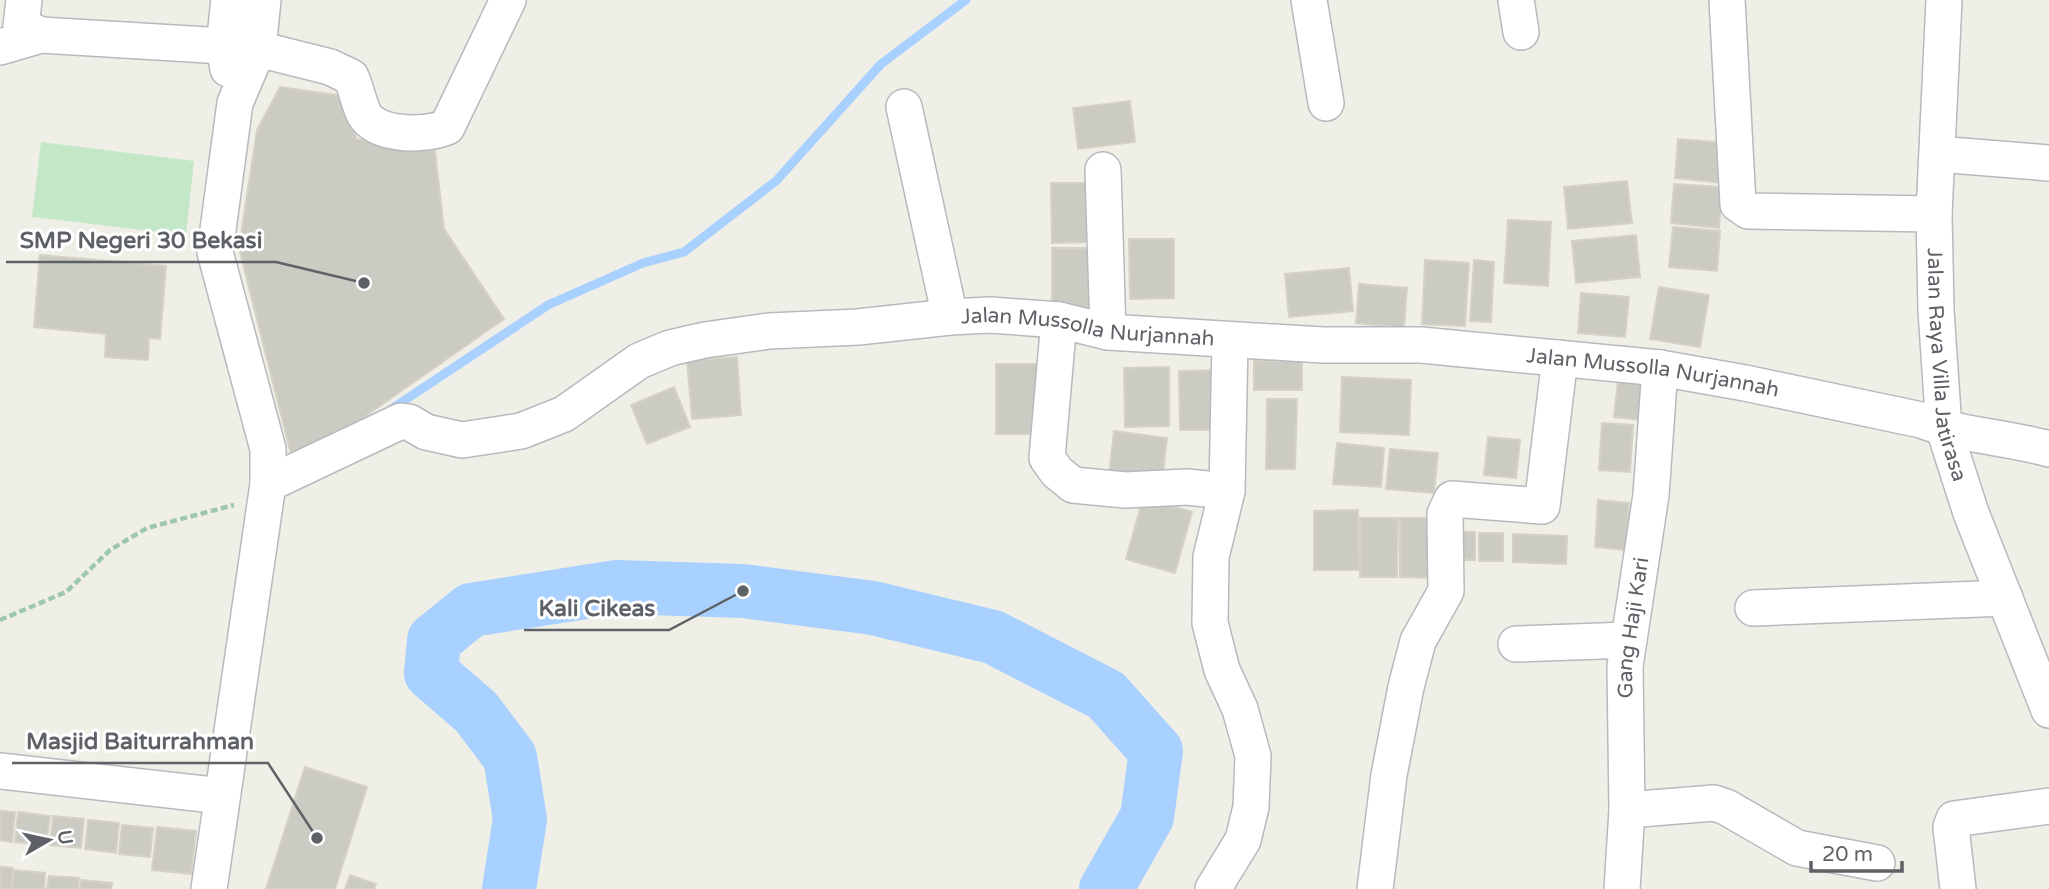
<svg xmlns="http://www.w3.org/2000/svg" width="2049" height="889" viewBox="0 0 2049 889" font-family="'Varela Round',sans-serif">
<rect width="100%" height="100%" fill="#f0efe7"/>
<!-- pitch -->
<polygon fill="#c4e7c8" points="41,142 194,161 186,235 32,217"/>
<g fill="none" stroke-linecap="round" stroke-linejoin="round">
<!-- stream -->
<polyline stroke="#a9d1ff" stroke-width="9" points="387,412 548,305 643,263 684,252 776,181 881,64 966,0"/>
<!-- river -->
<polyline stroke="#a9d1ff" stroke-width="54" points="509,889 520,819 510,757 476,712 431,673 434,640 471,610 617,587 743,591 873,608 993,637 1106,695 1156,751 1147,817 1106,889"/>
</g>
<!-- building -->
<g fill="#cbcbc3" stroke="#d5d2c5" stroke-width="2">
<polygon points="280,87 350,97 356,139 435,151 444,229 504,319 294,466 239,248 257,130"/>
<polygon points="1130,101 1135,142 1078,149 1073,108"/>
<polygon points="1678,139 1726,143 1722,183 1675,178"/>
<polygon points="1627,181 1632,223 1568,229 1564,187"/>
<polygon points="1051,183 1095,183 1096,242 1052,243"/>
<polygon points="1674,184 1722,187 1719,228 1671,223"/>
<polygon points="1508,220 1551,222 1548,286 1504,283"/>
<polygon points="1673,227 1720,231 1717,271 1669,267"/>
<polygon points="1636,235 1640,277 1576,283 1572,241"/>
<polygon points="1129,239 1174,239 1174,298 1130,299"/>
<polygon points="1052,248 1096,248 1097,307 1052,308"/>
<polygon points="40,255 166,266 160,339 149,338 148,360 105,357 106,334 34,327"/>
<polygon points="1425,260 1469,263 1465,326 1422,324"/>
<polygon points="1474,260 1494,262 1491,322 1470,321"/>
<polygon points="1349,268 1353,311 1289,317 1285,274"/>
<polygon points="1359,284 1407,288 1404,328 1356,323"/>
<polygon points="1659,287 1709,295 1700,347 1650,339"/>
<polygon points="1581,293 1629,297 1625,337 1578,333"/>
<polygon points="737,357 741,415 692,419 687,361"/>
<rect x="1254" y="361" width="48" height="29"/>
<rect x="996" y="364" width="49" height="70"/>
<polygon points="1169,367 1169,426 1125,427 1124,368"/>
<polygon points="1223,370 1224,430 1180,430 1179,371"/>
<polygon points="1619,370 1658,374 1653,421 1614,417"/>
<polygon points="1342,377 1411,380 1409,435 1340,432"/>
<polygon points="674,387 690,427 647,444 631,405"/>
<polygon points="1267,399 1297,399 1295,469 1266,469"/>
<polygon points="1602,423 1633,425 1630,472 1599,470"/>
<polygon points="1114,431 1167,438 1162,482 1109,475"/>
<polygon points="1488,437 1520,440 1516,478 1484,475"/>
<polygon points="1337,443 1384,448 1381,487 1333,484"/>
<polygon points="1390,449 1438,453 1434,493 1386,489"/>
<polygon points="1143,498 1192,512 1175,573 1126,559"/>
<polygon points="1598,500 1629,503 1626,550 1595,547"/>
<polygon points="1358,510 1359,570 1314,570 1314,511"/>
<polygon points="1360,518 1398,518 1397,577 1360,577"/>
<polygon points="1400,518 1437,518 1437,578 1400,577"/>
<rect x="1451" y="532" width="24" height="28"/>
<rect x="1479" y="533" width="24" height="28"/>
<polygon points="1513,534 1567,536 1566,564 1513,562"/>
<polygon points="305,767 367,787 335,889 266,889"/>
<polygon points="0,811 15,812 12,842 0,840"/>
<polygon points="18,812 50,816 46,845 15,842"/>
<polygon points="53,816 84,819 81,848 50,845"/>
<polygon points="88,820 119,823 116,853 85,849"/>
<polygon points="122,825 153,828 150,857 119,854"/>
<polygon points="157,827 196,831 191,874 152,870"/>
<polygon points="0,867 13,868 11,889 0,889"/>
<polygon points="14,870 45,873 44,889 12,889"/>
<polygon points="350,875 376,884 374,889 345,889"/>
<polygon points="49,876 79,878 78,889 47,889"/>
<polygon points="81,880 112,883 111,889 80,889"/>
</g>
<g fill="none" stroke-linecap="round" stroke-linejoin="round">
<defs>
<g id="street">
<polyline points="24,0 21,26 41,35"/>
<polyline points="1309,0 1326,103"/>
<polyline points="1516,0 1521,32"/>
<polyline points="1727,0 1738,204 1748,211 1934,214"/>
<path id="s1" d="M1944,0l-10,214 2,96 8,119 27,84 78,197"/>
<path d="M0,47l41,-12 183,11 34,3 72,18 21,10c5,11 8,27 13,37 13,23 62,22 83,13l61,-127"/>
<polyline points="228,69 224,46 229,0"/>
<polyline points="904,107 950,317"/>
<polyline points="1938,154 2049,163"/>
<polyline points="1103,170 1108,332"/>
<polyline points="1059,320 1047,458 1057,472 1073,485 1125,490 1187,487 1227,491"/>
<path id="s2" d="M268,484l133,-63 8,1 17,10 36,8 59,-9 43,-17 75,-53 31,-13 35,-8 64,-9 89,-4 92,-10 40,-2 69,5 49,12 215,13h98l239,23 85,15 176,37c41,16 86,17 128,29"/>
<polyline points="1753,608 2005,598"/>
<polyline points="1516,644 1629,640"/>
<polyline points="0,771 222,796"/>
<polyline points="1627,810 1714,803 1726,807 1797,848 1877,863"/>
<polyline points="209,889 268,484 268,449 215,252 235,103 258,49 263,0"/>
<polyline points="1213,889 1243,840 1251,807 1253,756 1240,709 1222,670 1210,623 1211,557 1227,491 1230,340"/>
<polyline points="1375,889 1389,775 1406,687 1418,641 1446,591 1445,514 1452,499 1542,506 1560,358"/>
<path id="s3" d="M1622,889l5,-79 -2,-144 26,-171 9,-127"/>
<polyline points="1958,889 1951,827 1954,819 2049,806"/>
</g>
</defs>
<!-- street casing -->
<use href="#street" stroke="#b7b9bd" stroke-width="38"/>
<!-- path -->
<polyline stroke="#9dc8ae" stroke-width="4.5" stroke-dasharray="7 3.5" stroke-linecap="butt" points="0,620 66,592 110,550 147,528 234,505"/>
<!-- street -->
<use href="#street" stroke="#fff" stroke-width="35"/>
</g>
<g text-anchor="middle" stroke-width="6" stroke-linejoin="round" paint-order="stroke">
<!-- street labels -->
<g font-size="21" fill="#5e6267" stroke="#fff">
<text dy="7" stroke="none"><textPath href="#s2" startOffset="864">Jalan Mussolla Nurjannah</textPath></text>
<text dy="7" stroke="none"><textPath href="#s1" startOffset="366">Jalan Raya Villa Jatirasa</textPath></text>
<text dy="7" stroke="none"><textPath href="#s2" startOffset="1432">Jalan Mussolla Nurjannah</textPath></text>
<text dy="7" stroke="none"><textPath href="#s3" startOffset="262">Gang Haji Kari</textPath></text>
</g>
</g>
<!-- callouts -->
<path fill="none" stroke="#5e6267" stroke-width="2.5" d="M364 283L276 262H6M743 591L669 630H524M317 838L268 763H12"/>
<g fill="#5e6267" stroke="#fff" stroke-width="2.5">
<circle cx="364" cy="283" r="7"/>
<circle cx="743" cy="591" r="7"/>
<circle cx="317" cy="838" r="7"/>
</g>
<g font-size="23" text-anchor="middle" font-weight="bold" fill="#5e6267" stroke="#fff" stroke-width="6" stroke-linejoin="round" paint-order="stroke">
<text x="141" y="248">SMP Negeri 30 Bekasi</text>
<text x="597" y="616">Kali Cikeas</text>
<text x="140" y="749">Masjid Baiturrahman</text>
</g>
<!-- north arrow -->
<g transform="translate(49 840) rotate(81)" stroke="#ffffff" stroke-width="5" paint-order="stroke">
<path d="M0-5L12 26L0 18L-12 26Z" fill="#5e6267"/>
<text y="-10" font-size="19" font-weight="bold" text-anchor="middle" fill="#5e6267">U</text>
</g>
<!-- scale -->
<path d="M1811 861v10h91v-10" fill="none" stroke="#5e6267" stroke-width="3.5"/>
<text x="1822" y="861" font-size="21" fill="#5e6267" stroke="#ffffff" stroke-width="5" paint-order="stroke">20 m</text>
</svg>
